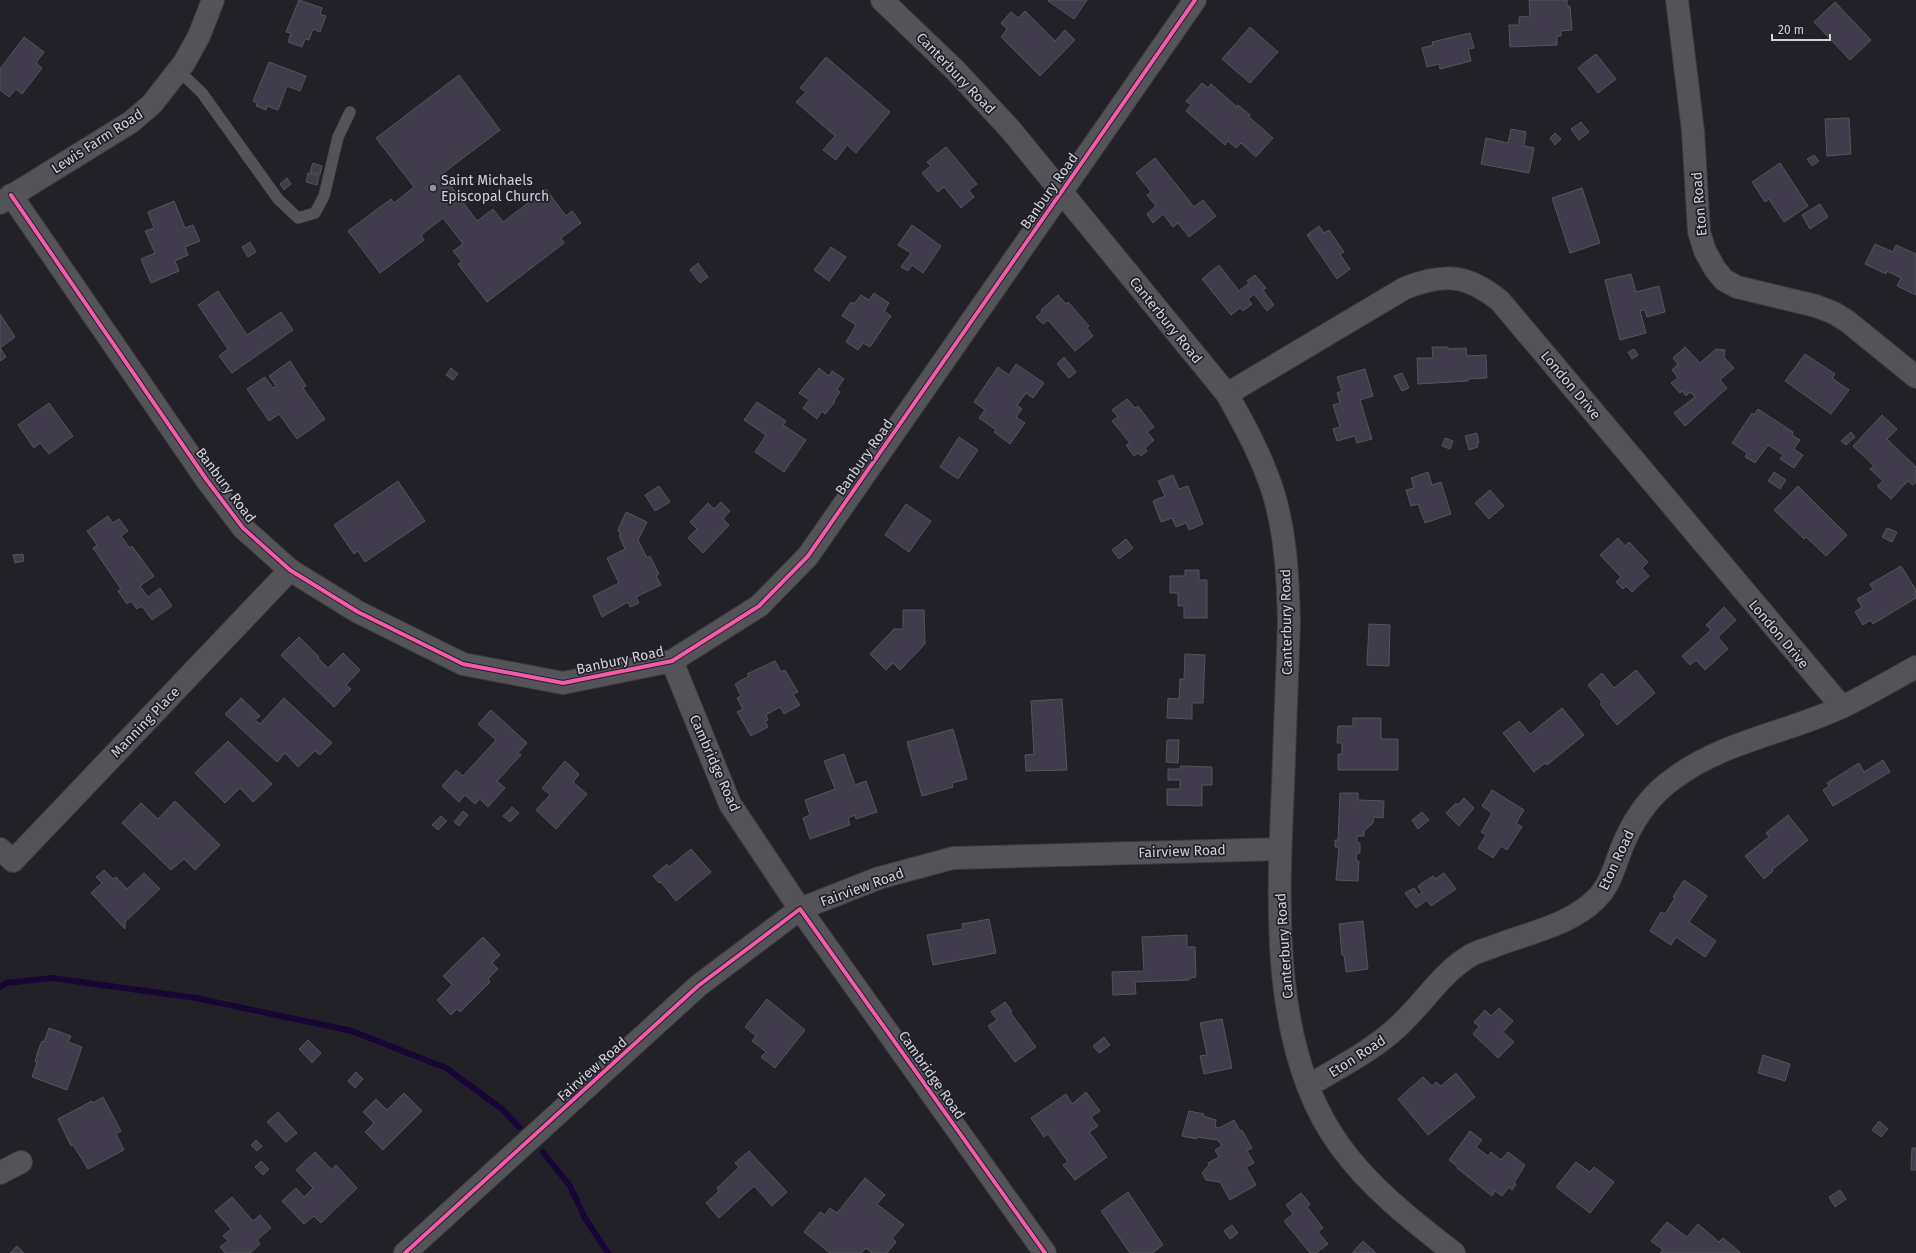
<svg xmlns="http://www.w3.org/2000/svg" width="1916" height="1253" viewBox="0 0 1916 1253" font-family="'Fira Sans',sans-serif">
<rect width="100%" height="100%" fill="#222127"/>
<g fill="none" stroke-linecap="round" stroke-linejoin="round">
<!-- stream -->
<g stroke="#180536" stroke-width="6">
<polyline points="0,987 6,983 52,978 196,998 352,1031 446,1068 502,1109 519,1127"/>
<polyline points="543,1152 570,1186 584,1216 583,1215 608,1253"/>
</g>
</g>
<!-- building -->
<g fill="#413c4c" stroke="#555458">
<polygon points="299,0 322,8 320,14 326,16 320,32 313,29 309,40 305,39 302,47 288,42 291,33 286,32"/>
<polygon points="1049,0 1087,0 1074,19 1048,1"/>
<polygon points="1529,0 1567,0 1567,6 1570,6 1572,30 1561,31 1561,36 1557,36 1557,45 1510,47 1509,25 1519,25 1519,17 1530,16"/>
<polygon points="1835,2 1871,40 1850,60 1814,22"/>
<polygon points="1025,11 1055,41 1065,30 1075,40 1040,76 1001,37 1007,29 1001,23 1011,12 1018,18"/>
<polygon points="1250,27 1278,52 1250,83 1222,59"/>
<polygon points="1470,33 1474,48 1468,49 1471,61 1440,69 1439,64 1427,67 1422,48 1433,45 1432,42"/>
<polygon points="24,37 44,52 36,63 42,68 22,94 16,89 9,97 0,90 0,69"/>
<polygon points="1596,54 1616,79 1598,93 1578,68"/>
<polygon points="826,57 890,112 856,153 847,145 836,160 823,150 835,136 796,102 806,92 800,88"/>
<polygon points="269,62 306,76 300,91 287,86 278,110 267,106 266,110 256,106 257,103 253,101"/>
<polygon points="459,75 500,130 442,174 477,221 493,209 503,222 546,189 566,216 572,211 581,223 561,238 564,243 487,302 458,264 462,262 453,251 463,244 443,218 421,235 424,240 380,273 348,231 391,199 394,203 414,187 376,138"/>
<polygon points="1202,83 1208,88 1211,84 1237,107 1238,105 1250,115 1249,117 1273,138 1256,157 1241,143 1236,148 1228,141 1225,145 1186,111 1191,105 1186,101"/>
<polygon points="1849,118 1851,154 1827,156 1825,119"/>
<polygon points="1581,122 1589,132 1579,140 1571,129"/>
<polygon points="1511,129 1526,132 1524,146 1534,148 1529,173 1481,164 1486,138 1508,143"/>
<polygon points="1555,133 1561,139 1555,145 1550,138"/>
<polygon points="946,147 977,184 969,190 974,197 961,208 944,187 938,192 922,173 931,166 927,162"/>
<polygon points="1814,155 1819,161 1812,166 1807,159"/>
<polygon points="1155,158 1194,207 1203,200 1216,216 1189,237 1178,223 1173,227 1163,214 1153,223 1147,214 1156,206 1147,195 1151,192 1136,173"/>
<polygon points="313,163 322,166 320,175 310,172"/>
<polygon points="1780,163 1808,206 1784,222 1769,199 1765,202 1752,182"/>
<polygon points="308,173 319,176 317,185 306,182"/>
<polygon points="287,178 291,184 284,190 280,184"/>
<polygon points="1582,188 1600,243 1570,253 1552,198"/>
<polygon points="174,201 185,228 193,225 200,241 185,247 188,255 175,261 179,271 151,283 141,259 155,253 145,231 154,228 148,212"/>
<polygon points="1820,204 1828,217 1810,229 1802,215"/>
<polygon points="912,225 941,246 923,273 912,265 908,271 901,267 911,253 898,245"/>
<polygon points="1319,226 1324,233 1329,230 1344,252 1340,254 1350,269 1337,279 1307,235"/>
<polygon points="250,242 256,252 248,257 242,247"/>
<polygon points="1875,244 1893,252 1896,245 1916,254 1916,295 1897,286 1901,278 1887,271 1886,274 1865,264"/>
<polygon points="831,247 846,257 829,281 814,270"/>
<polygon points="698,263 708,277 700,283 690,270"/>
<polygon points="1219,265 1239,291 1249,283 1247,281 1255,275 1266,288 1263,290 1274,305 1267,311 1254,294 1248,299 1252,304 1243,311 1240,308 1231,315 1202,279"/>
<polygon points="1631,274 1636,292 1659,286 1665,312 1647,317 1645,310 1640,311 1646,333 1620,340 1605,280"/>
<polygon points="218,291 247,335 281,312 293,330 232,373 219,356 228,349 198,305"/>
<polygon points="874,293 889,303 884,311 891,316 870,347 863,343 858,350 846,342 856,325 842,316 851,302 854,304 861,295 869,300"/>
<polygon points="1058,295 1066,304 1068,302 1089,326 1087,328 1093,336 1075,351 1048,320 1043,324 1036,317 1042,312 1041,310"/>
<polygon points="0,314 15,337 0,348 6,357 0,361"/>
<polygon points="1432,347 1448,347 1448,349 1466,348 1467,356 1486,355 1487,378 1468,379 1468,381 1418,384 1417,358 1433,358"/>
<polygon points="1685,347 1700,363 1716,349 1725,350 1724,357 1734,368 1720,380 1727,388 1685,426 1674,413 1695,397 1690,392 1686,396 1682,391 1680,393 1671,383 1678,378 1672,370 1678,364 1673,358"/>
<polygon points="1634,349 1638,355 1632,359 1628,352"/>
<polygon points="1805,354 1835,374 1832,378 1849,390 1831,414 1785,381"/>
<polygon points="1064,357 1076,372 1069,378 1057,364"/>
<polygon points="290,361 306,386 303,388 325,419 297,439 279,414 269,421 247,389 265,377 273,388 276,386 269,376"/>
<polygon points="1016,364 1044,383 1033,398 1026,393 1017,405 1022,409 1016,417 1025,423 1010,444 994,432 996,430 979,418 985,410 974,402 998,367 1009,375"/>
<polygon points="451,368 458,374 453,380 446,375"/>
<polygon points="819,368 829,376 832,371 844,379 837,389 840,392 834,401 835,402 825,414 822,411 817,419 803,408 809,400 799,393"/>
<polygon points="1365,369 1373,396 1360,400 1372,439 1357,443 1355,436 1337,441 1333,429 1340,427 1333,405 1340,403 1337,393 1342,391 1337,377"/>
<polygon points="1402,373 1409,388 1402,391 1394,376"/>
<polygon points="1127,399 1135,408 1138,406 1154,427 1147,432 1154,440 1145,448 1147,451 1141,456 1138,453 1134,456 1126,445 1130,443 1112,421 1118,417 1112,410"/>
<polygon points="757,402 786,421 783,425 806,440 784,472 755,452 766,435 744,420"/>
<polygon points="49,403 73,436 49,454 40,443 34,448 18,425"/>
<polygon points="1758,409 1793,432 1792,435 1800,440 1794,449 1803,455 1794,468 1780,459 1783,455 1768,445 1755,463 1745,457 1747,453 1732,443 1752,413 1754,415"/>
<polygon points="1882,415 1897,429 1887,439 1916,467 1916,482 1913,485 1908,481 1891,499 1877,486 1883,481 1870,469 1874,466 1853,446"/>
<polygon points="1851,432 1855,437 1846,445 1841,441"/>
<polygon points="1477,433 1479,443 1477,443 1478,447 1469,450 1465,436"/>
<polygon points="959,437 978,450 958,479 940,467"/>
<polygon points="1445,438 1453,441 1450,449 1442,446"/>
<polygon points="1428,472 1432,485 1441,482 1451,514 1425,523 1418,504 1411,506 1406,490 1414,488 1411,478"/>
<polygon points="1774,472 1786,480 1780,489 1768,481"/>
<polygon points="1173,475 1179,489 1188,486 1203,524 1189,530 1186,523 1176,527 1172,518 1161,522 1153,501 1165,496 1158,481"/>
<polygon points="398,481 425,521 365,562 358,551 354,554 334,525"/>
<polygon points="659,486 670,502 655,511 645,495"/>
<polygon points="1798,486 1847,535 1826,556 1806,537 1804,539 1774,510"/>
<polygon points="1490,490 1504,506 1489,519 1475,503"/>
<polygon points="721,502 730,511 723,519 729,525 703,553 688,538 697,529 690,522 708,503 714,509"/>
<polygon points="906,504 931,521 909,552 885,535"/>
<polygon points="626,512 647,522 638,540 647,558 650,556 659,574 656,576 661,585 636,597 639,603 630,607 628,602 602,617 593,596 619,583 607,558 625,549 619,535 621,535 618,530"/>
<polygon points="108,516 113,523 119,519 128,531 121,536 130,548 132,546 154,576 140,586 148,597 160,588 172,606 152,620 142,606 137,609 131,601 127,604 118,591 121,589 93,548 97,545 87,531"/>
<polygon points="1887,528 1897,532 1892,542 1882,537"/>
<polygon points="1618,538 1625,546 1629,542 1648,562 1642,568 1649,576 1632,592 1626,586 1623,589 1616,582 1621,577 1600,555"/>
<polygon points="1126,539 1133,548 1119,559 1112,550"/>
<polygon points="23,554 24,561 15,563 13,555"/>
<polygon points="1901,566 1916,590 1916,598 1873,624 1871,620 1863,625 1855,612 1862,607 1857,599 1873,590 1870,584"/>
<polygon points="1185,570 1199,570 1199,580 1207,580 1207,618 1184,618 1184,606 1178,606 1178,593 1170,593 1170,576 1185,576"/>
<polygon points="1724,607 1736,620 1718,637 1728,649 1705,670 1696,660 1690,665 1682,656 1711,630 1706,625"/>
<polygon points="903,610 924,610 925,644 900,670 893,663 886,670 870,654 894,629 903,629"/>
<polygon points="1369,624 1390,625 1389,666 1367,665"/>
<polygon points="299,637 319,657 318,658 328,668 343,653 360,670 346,685 351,689 334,707 281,655"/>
<polygon points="1185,654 1205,655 1203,703 1192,703 1192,719 1167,718 1168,698 1179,699 1180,679 1184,679"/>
<polygon points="775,661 781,672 785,670 798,692 793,694 800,705 784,714 780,707 766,715 768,720 765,721 768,727 751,736 737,712 743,709 737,698 741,696 735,684 749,676 747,674"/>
<polygon points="1636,670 1655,693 1617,725 1600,704 1602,702 1588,685 1602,673 1614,688"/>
<polygon points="241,698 260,716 255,720 260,724 284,698 332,743 320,755 315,751 298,767 285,753 277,762 225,714"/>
<polygon points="1062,699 1067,770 1026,771 1025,755 1034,754 1031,701"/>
<polygon points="1562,708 1584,735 1547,765 1545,763 1534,772 1503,733 1519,721 1530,734"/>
<polygon points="491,710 527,743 518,753 521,755 497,781 505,788 488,807 480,799 475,804 465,795 459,802 442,786 456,770 463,776 496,740 478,724"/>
<polygon points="1353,718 1381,718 1381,739 1398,739 1398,770 1338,770 1338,754 1342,754 1342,743 1337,743 1338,726 1353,726"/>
<polygon points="953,729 967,779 952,783 953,787 922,796 907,742"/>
<polygon points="1167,740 1179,740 1178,763 1166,762"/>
<polygon points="228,741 272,784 253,802 240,788 225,803 195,773"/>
<polygon points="844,754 855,785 866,781 877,812 856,819 855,815 848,818 850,825 810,839 803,818 810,815 805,800 835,789 824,761"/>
<polygon points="1883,760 1890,772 1833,806 1823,790 1829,786 1827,783 1859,763 1864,772"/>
<polygon points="565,761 579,774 573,782 587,794 556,829 536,810 550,795 542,788"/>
<polygon points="1181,766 1212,767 1212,785 1202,785 1202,806 1167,805 1167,789 1180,789 1180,780 1168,780 1168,769 1180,769"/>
<polygon points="1492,790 1524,810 1516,823 1522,827 1507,850 1501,846 1493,858 1478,848 1486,835 1481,832 1492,813 1482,806"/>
<polygon points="1340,793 1358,793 1358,800 1384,801 1383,818 1374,817 1373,823 1364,831 1364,836 1357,836 1357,843 1360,843 1360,853 1357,853 1356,861 1359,861 1358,881 1336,880 1339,847 1335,847 1335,840 1338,840"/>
<polygon points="1464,798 1474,808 1459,826 1446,813 1456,803 1458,805"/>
<polygon points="175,801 220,845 195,870 184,859 171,870 122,823 141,803 158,819"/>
<polygon points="512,807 519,813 510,822 503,816"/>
<polygon points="463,811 468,815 459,826 454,822"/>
<polygon points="1422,812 1429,820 1418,829 1412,820"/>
<polygon points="1788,815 1808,840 1772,870 1773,871 1764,879 1745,856 1769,837 1766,833"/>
<polygon points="441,816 447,821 438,830 432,825"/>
<polygon points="691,849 711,872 676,901 661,882 659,883 653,876 667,864 669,867"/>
<polygon points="104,870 113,879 116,877 127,889 144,873 160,889 125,922 125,929 91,893 102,883 96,877"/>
<polygon points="1444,873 1456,889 1431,906 1427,900 1416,908 1405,893 1414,888 1419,895 1422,893 1418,886 1433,876 1435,879"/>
<polygon points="1684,880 1707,896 1689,922 1716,941 1705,957 1676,937 1671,945 1650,931 1661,912 1665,914 1675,898 1673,897"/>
<polygon points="989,919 996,953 933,965 927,935 963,929 962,924"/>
<polygon points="1363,921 1368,969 1346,972 1344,955 1342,955 1339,924"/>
<polygon points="1187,935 1187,947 1195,947 1196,977 1190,978 1189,980 1135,982 1136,994 1113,995 1112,972 1144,971 1142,937"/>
<polygon points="483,937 500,955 492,963 498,969 488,979 490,982 460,1012 457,1009 451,1015 437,1000 452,985 443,976"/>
<polygon points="767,999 805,1030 775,1068 761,1057 766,1052 752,1041 756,1036 745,1027"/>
<polygon points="1005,1002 1012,1011 1010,1012 1036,1047 1015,1062 988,1026 997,1020 991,1012"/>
<polygon points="1499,1008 1513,1021 1503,1032 1514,1042 1498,1058 1473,1034 1479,1027 1474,1022 1485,1010 1491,1016"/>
<polygon points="1222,1019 1232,1068 1204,1074 1200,1056 1207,1055 1200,1023"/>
<polygon points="49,1028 71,1036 68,1042 82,1047 67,1090 32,1077 37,1062 35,1062 38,1051 42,1041 44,1042"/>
<polygon points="1104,1037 1110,1045 1099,1053 1093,1046"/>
<polygon points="308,1040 321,1053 312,1063 299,1049"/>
<polygon points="1763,1055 1790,1064 1785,1081 1758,1073"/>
<polygon points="356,1072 363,1079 355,1088 348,1081"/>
<polygon points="1456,1073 1475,1097 1428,1135 1398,1099 1423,1077 1432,1086 1436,1082 1441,1086"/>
<polygon points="1086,1092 1100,1111 1091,1117 1098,1126 1089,1132 1107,1157 1075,1180 1063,1165 1068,1162 1048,1134 1044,1137 1031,1118 1066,1094 1072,1104"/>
<polygon points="404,1093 422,1111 383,1150 365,1132 374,1123 363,1112 376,1099 387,1110"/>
<polygon points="103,1097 121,1131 116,1134 124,1150 88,1169 73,1145 71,1146 58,1119 92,1101 93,1103"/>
<polygon points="1189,1111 1204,1114 1203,1116 1216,1120 1215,1127 1219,1128 1234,1120 1240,1131 1242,1130 1252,1148 1247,1151 1254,1163 1246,1167 1256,1185 1230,1200 1220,1182 1206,1180 1202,1173 1209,1165 1208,1163 1219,1157 1215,1150 1222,1146 1218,1140 1197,1137 1196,1139 1182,1136"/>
<polygon points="278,1112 297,1133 286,1142 267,1122"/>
<polygon points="1879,1121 1888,1129 1881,1137 1872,1130"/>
<polygon points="1470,1131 1482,1140 1476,1147 1488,1156 1491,1152 1501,1160 1508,1152 1525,1165 1514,1183 1516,1184 1512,1190 1509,1187 1502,1196 1495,1191 1492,1196 1457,1168 1458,1167 1449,1160"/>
<polygon points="256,1140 262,1146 257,1151 251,1145"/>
<polygon points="1912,1148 1916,1148 1916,1170 1911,1170"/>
<polygon points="749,1151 787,1192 772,1206 754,1186 719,1218 706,1203 719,1191 717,1188 739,1167 735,1163"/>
<polygon points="315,1152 332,1170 336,1165 357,1188 321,1223 314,1216 304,1224 282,1201 296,1188 304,1197 313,1188 296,1170"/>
<polygon points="261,1161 269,1169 263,1175 255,1167"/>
<polygon points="1576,1162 1590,1172 1594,1167 1614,1182 1590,1213 1556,1187"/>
<polygon points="865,1178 885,1195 877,1204 904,1225 892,1238 896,1242 887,1253 872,1253 866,1248 861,1253 830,1253 804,1232 820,1212 825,1215 830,1208 837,1213"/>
<polygon points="1840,1190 1846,1199 1835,1207 1829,1197"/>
<polygon points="1128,1192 1163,1245 1152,1253 1130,1253 1101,1211"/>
<polygon points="1301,1193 1310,1204 1307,1207 1323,1228 1318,1232 1328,1244 1316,1253 1310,1253 1284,1221 1293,1214 1286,1205"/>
<polygon points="232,1197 253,1221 260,1215 271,1228 257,1240 260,1244 250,1253 225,1253 220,1247 228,1241 223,1236 231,1229 215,1211"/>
<polygon points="1667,1222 1687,1237 1698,1224 1719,1242 1723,1238 1741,1253 1660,1253 1663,1250 1651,1241"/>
<polygon points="1232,1225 1238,1233 1230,1239 1224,1231"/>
<polygon points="1363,1241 1376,1253 1352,1253"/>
<polygon points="17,1246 24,1253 10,1253"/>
</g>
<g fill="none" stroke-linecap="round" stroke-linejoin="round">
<defs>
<polyline id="service" points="178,70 202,93 278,199 298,218 315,213 324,196 338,137 350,112"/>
<g id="minor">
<polyline points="1677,0 1693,131 1699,232 1705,251 1715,269 1724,280 1737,287 1816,306 1834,313 1847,321 1916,377"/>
<polyline points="11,195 206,479 243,528 290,570 358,612 463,664 563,683 672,661 759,606 808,556 1195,0"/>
<polyline points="0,203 131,122 152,104 184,63 199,36 213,0"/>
<path d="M1227,394l178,-106c40,-15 62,-14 95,13l342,406"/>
<polyline points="672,661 730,804 800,909 1045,1253"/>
<polyline points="0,849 13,861 290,570"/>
<path d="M1308,1086c28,-17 58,-32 84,-54 27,-22 46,-56 76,-75 7,-5 16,-7 24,-10 35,-14 77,-21 104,-48 17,-16 20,-41 30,-61 11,-24 26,-44 47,-59 50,-38 114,-46 169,-72 25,-12 50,-27 74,-40"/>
<polyline points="0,1173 21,1162"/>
</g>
<g id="tertiary">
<path d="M882,0l73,70 55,59 217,265c18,32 36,65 47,101 12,41 14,85 15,127 -2,55 -4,109 -6,164 -5,115 -14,263 57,360 31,43 73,75 114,107"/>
<polyline points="405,1253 698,986 800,909 879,878 953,858 1280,849"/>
</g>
</defs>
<!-- service casing -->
<use href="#service" stroke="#3c3b40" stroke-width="12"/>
<!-- minor casing -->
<use href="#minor" stroke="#3c3b40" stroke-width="24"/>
<!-- tertiary casing -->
<use href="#tertiary" stroke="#3c3b40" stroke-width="24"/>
<!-- service -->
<use href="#service" stroke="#545458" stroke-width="11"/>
<!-- minor -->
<use href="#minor" stroke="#545458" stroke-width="22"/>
<!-- tertiary -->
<use href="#tertiary" stroke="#545458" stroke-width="22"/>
<defs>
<g id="cycleway">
<polyline points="11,195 206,479 243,528 290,570 358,612 463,664 563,683 672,661 759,606 808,556 1195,0"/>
<polyline points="405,1253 698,986 800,909 1045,1253"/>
</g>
</defs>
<!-- cycleway casing -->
<use href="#cycleway" stroke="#211f29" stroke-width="6"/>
<!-- cycleway -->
<use href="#cycleway" stroke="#f35aa7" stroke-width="4"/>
</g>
<!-- markers -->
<circle fill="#94939a" stroke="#211f29" stroke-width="1.5" cx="433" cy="188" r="4"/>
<g text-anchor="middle" stroke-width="3.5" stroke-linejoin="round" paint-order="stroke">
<!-- street labels -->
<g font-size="14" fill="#d2d1d8" stroke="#211f29">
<text transform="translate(956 73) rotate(46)" y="5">Canterbury Road</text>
<text transform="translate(97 141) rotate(-33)" y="5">Lewis Farm Road</text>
<text transform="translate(1049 191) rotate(-55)" y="5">Banbury Road</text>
<text transform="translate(1699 204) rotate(-95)" y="5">Eton Road</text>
<text transform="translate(1166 320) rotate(51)" y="5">Canterbury Road</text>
<text transform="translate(1571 385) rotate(50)" y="5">London Drive</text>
<text transform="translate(864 457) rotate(-55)" y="5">Banbury Road</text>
<text transform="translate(226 485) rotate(53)" y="5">Banbury Road</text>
<text transform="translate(1286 622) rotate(-91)" y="5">Canterbury Road</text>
<text transform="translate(1779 634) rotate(50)" y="5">London Drive</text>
<text transform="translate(620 660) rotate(-12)" y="5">Banbury Road</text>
<text transform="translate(145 722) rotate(-46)" y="5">Manning Place</text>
<text transform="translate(715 763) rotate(66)" y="5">Cambridge Road</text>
<text transform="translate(1182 851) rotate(-2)" y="5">Fairview Road</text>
<text transform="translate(1616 860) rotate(-65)" y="5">Eton Road</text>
<text transform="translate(862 887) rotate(-20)" y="5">Fairview Road</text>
<text transform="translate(1284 946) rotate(-94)" y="5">Canterbury Road</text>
<text transform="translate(1357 1056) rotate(-33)" y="5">Eton Road</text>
<text transform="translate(592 1069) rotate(-42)" y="5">Fairview Road</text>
<text transform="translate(932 1075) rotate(55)" y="5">Cambridge Road</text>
</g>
<!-- poi labels -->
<g font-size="14" fill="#d2d1d8" stroke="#211f29" text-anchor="start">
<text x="441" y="185">Saint Michaels<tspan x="441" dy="16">Episcopal Church</tspan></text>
</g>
</g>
<!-- scale -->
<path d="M1772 34v6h58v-6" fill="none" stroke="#d2d1d8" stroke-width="2"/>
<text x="1778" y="34" font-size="12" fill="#d2d1d8" stroke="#211f29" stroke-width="3" paint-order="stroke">20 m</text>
</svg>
